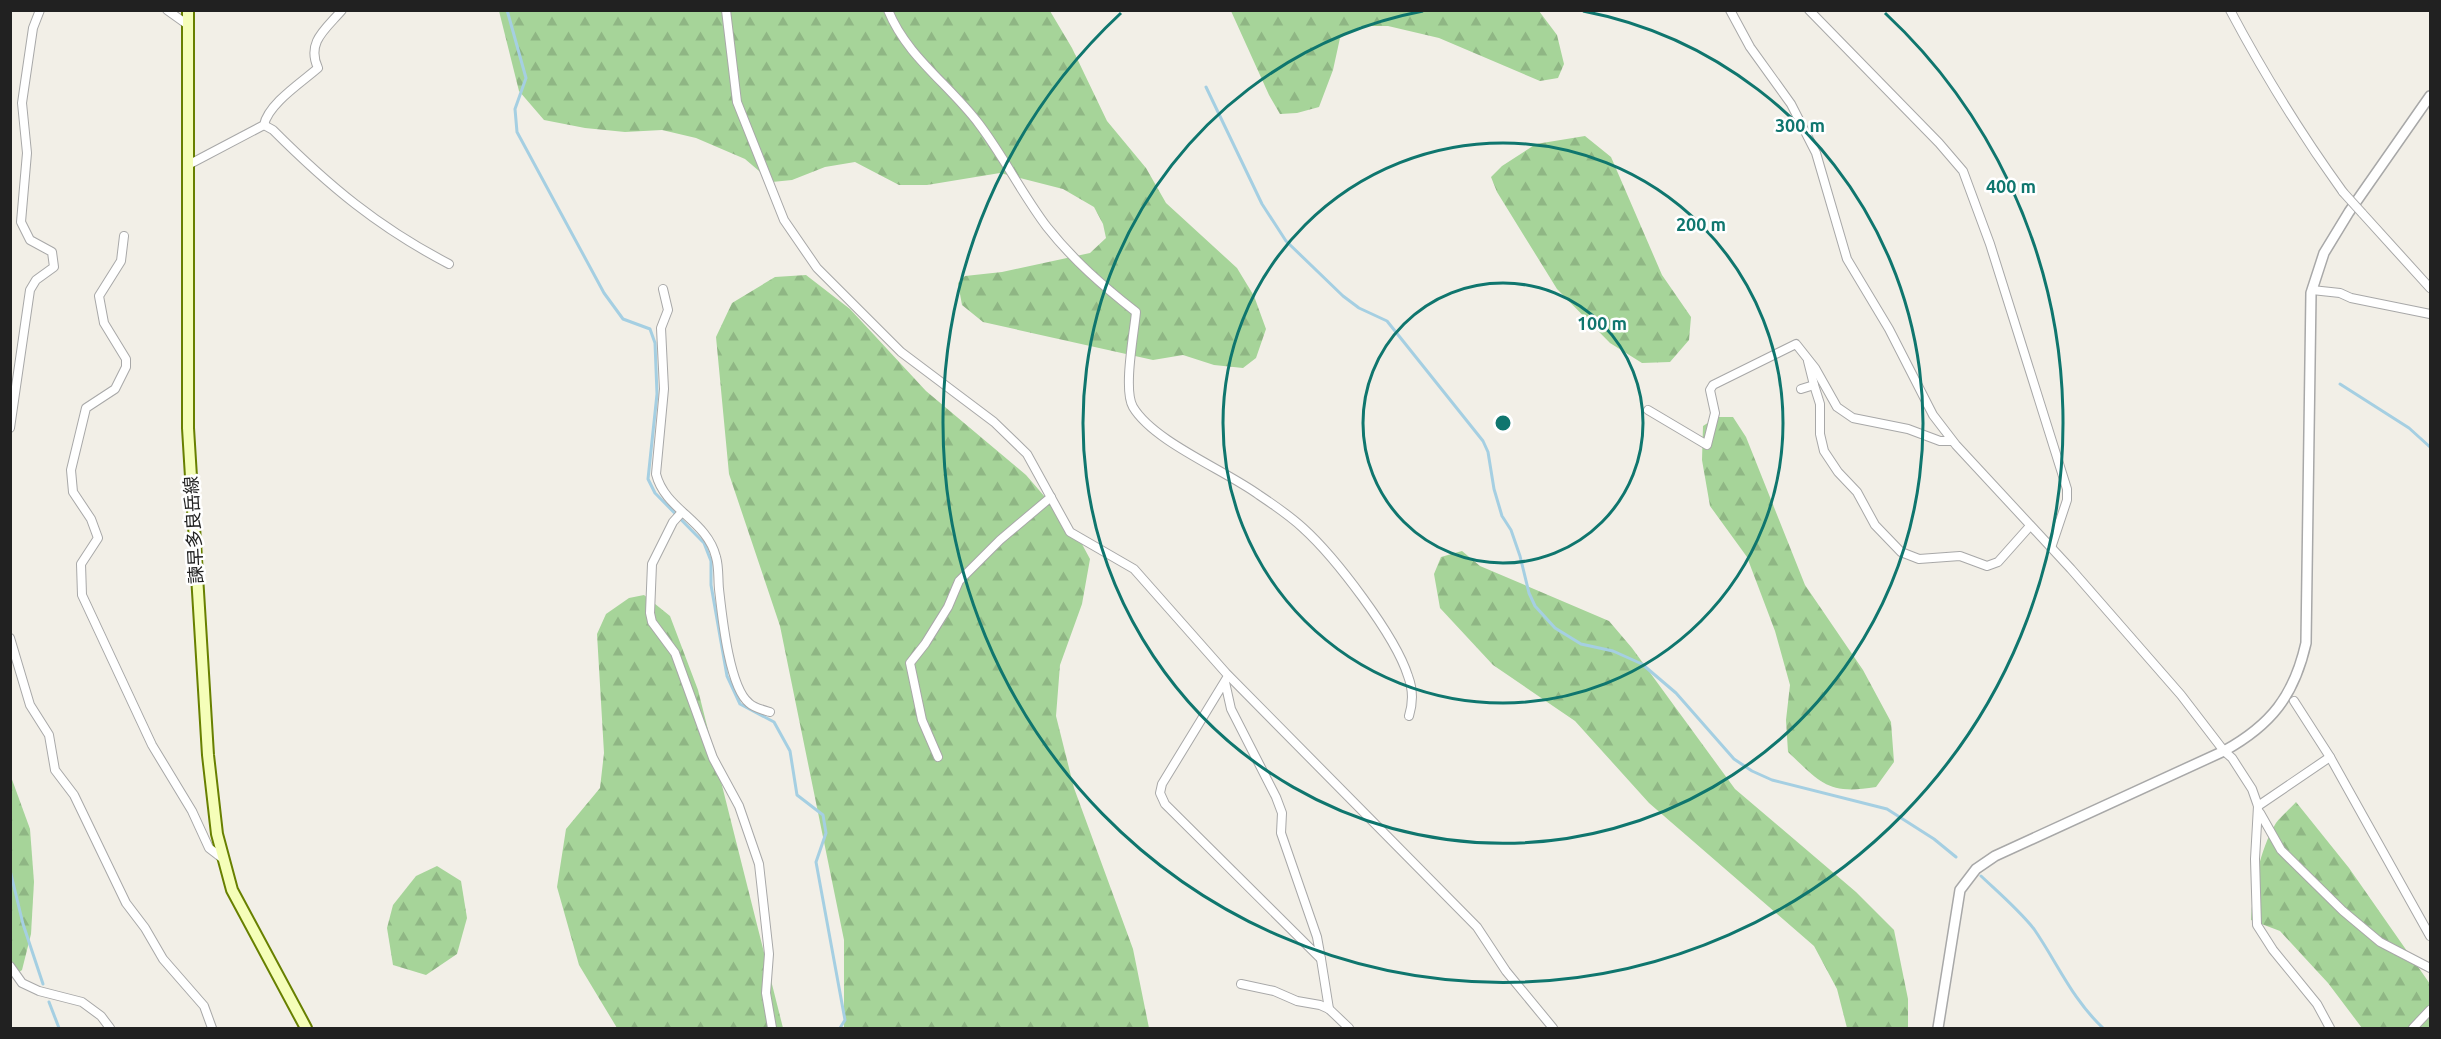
<svg xmlns="http://www.w3.org/2000/svg" width="2441" height="1039" viewBox="0 0 2441 1039" font-family="Ubuntu,'Noto Sans JP',sans-serif">
<defs>
<pattern id="forest-firs" width="22" height="20" patternUnits="userSpaceOnUse" patternTransform="scale(1.5)"><rect width="22" height="20" fill="#a6d499"/><path d="M5 1l3.5 6h-7zM16 11l3.5 6h-7z" fill="#8fb684"/></pattern>
</defs>
<rect width="100%" height="100%" fill="#f2efe7"/>
<!-- forest -->
<g fill="url(#forest-firs)">
<polygon points="499,11 1050,11 1072,48 1107,121 1146,168 1166,203 1237,268 1254,296 1266,329 1256,358 1243,368 1214,365 1183,355 1153,360 983,322 962,305 958,283 965,276 1002,272 1090,253 1106,238 1103,224 1094,207 1063,189 1000,173 927,185 899,185 855,162 825,167 792,180 772,182 745,159 696,138 662,130 625,132 585,128 544,120 519,91"/>
<polygon points="1231,11 1539,11 1557,35 1564,64 1558,78 1540,81 1439,38 1388,26 1361,26 1340,38 1333,70 1319,107 1297,113 1280,114 1269,95"/>
<polygon points="1585,136 1611,157 1662,275 1691,317 1689,340 1670,362 1642,363 1610,343 1557,289 1497,192 1491,177 1502,166 1536,144"/>
<polygon points="806,275 850,309 926,391 1026,475 1076,533 1090,559 1082,604 1060,665 1056,716 1074,788 1133,949 1149,1028 844,1028 844,940 780,626 729,474 716,337 732,303 775,277"/>
<path d="M1717,417h16l13,20 59,148 58,85 28,52 3,40 -18,25c-48,8 -55,-4 -88,-35l-2,-32 4,-35 -15,-54 -28,-74 -37,-51 -8,-46 1,-34z"/>
<polygon points="1462,551 1480,566 1609,621 1632,648 1735,789 1856,892 1894,930 1908,999 1908,1028 1847,1028 1837,989 1814,946 1649,803 1575,721 1493,665 1440,608 1434,574 1441,557"/>
<polygon points="644,595 670,616 698,690 783,1028 617,1028 579,965 557,887 566,829 600,788 604,753 597,634 606,614 629,598"/>
<polygon points="10,774 30,829 34,882 31,934 22,970 11,978"/>
<path d="M2296,802l53,66 81,116v44h-68l-34,-45 -48,-52 -29,-11c2,-32 8,-69 25,-97 5,-7 14,-14 20,-21z"/>
<polygon points="437,866 461,881 467,918 457,954 426,975 393,965 387,928 393,905 416,876"/>
</g>
<g fill="none" stroke-linecap="round" stroke-linejoin="round">
<!-- stream -->
<g stroke="#a5cfe2" stroke-width="3">
<polyline points="507,10 526,78 515,109 517,132 604,293 623,319 650,329 655,343 657,394 648,479 655,493 704,543 711,561 711,585 727,676 740,704 774,722 790,751 797,795 823,815 826,833 816,862 845,1020 840,1028"/>
<polyline points="1206,87 1262,204 1286,241 1343,296 1359,308 1387,321 1483,441 1488,452 1494,489 1502,516 1511,530 1520,556 1529,593 1535,606 1555,628 1581,644 1613,651 1642,664 1676,693 1734,759 1752,771 1772,780 1887,809 1934,839 1956,857"/>
<polyline points="2340,384 2409,428 2430,447"/>
<polyline points="10,870 23,924 43,984"/>
<path d="M1981,876c18,17 38,34 53,53 24,35 38,70 69,99"/>
<polyline points="49,1002 59,1028"/>
</g>
<defs>
<g id="minor">
<polyline points="167,10 188,25"/>
<polyline points="726,10 737,102 784,220 817,268 901,352 994,422 1027,454 1070,532 1134,569 1226,673 1477,927 1506,971 1553,1028"/>
<path d="M888,10c19,47 61,74 91,114 25,33 43,70 68,103 26,33 56,59 89,85 -2,22 -13,78 -3,95 21,35 92,63 126,88 15,10 31,21 44,33 32,29 92,107 105,148 5,13 5,27 1,40"/>
<polyline points="1730,10 1750,47 1791,104 1816,153 1847,259 1889,329 1933,415 1956,445 2071,569 2181,695 2224,751 2232,758 2252,789 2258,806 2255,859 2257,925 2273,950 2317,1004 2330,1028"/>
<polyline points="1809,10 1939,143 1963,171 1990,244 2067,489 2067,500 2051,548"/>
<path d="M2230,10c34,64 71,124 113,182"/>
<path d="M264,125l9,5c56,56 105,97 176,134"/>
<path d="M188,165l76,-40c4,-21 38,-43 54,-57 -12,-26 8,-39 24,-58"/>
<polyline points="2362,213 2430,288"/>
<polyline points="124,236 121,261 99,296 104,323 126,359 126,367 115,389 86,408 71,470 73,492 91,519 98,538 81,564 82,595 152,745 192,811 209,848 222,858"/>
<path d="M663,289l5,21 -7,18 3,61 -8,85c9,36 51,46 60,83 3,10 2,22 3,32 3,26 10,98 30,114 5,5 14,7 21,9"/>
<polyline points="2312,290 2340,293 2351,298 2430,314"/>
<polyline points="1814,385 1820,404 1820,434 1824,451 1838,472 1857,492 1875,525 1901,552 1919,559 1960,556 1987,566 1998,562 2030,526"/>
<polyline points="1801,389 1814,385 1808,361"/>
<polyline points="1648,410 1707,445 1715,413 1710,390 1713,385 1796,344 1815,368 1837,407 1853,418 1908,429 1940,441 1952,441"/>
<polyline points="10,428 30,290 36,280 54,267 52,252 30,240 21,222 27,153 22,103 33,28 40,10"/>
<polyline points="682,512 673,522 652,564 650,613 652,622 675,653 713,758 739,806 759,864 769,954 766,993 772,1028"/>
<polyline points="10,638 30,705 49,735 55,770 74,795 126,903 145,928 163,959 204,1006 212,1028"/>
<polyline points="1225,682 1231,709 1276,797 1282,813 1281,833 1317,937 1321,959 1165,804 1160,793 1162,784 1228,676"/>
<polyline points="2294,701 2330,757 2430,936"/>
<polyline points="938,757 922,720 910,663 925,644 948,607 959,581 1000,540 1051,497"/>
<polyline points="2258,806 2330,757"/>
<polyline points="2260,813 2281,850 2343,911 2380,942 2430,968"/>
<polyline points="1321,959 1329,1009"/>
<polyline points="10,966 22,983 39,991 82,1002 101,1016 110,1028"/>
<polyline points="1241,984 1274,991 1297,1001 1320,1005 1329,1009 1349,1028"/>
<polyline points="2413,1028 2430,1010"/>
</g>
<path id="tertiary" d="M1938,1028l22,-138 16,-21 19,-13 229,-105c47,-26 70,-55 82,-108l5,-350 13,-40 25,-41 81,-116"/>
<polyline id="secondary" points="188,10 188,428 208,755 217,834 232,890 306,1028"/>
</defs>
<!-- minor casing -->
<use href="#minor" stroke="#a8a8a8" stroke-width="10"/>
<!-- tertiary casing -->
<use href="#tertiary" stroke="#a8a8a8" stroke-width="12"/>
<!-- secondary casing -->
<use href="#secondary" stroke="#688000" stroke-width="14"/>
<!-- minor -->
<use href="#minor" stroke="#fff" stroke-width="8"/>
<!-- tertiary -->
<use href="#tertiary" stroke="#fff" stroke-width="9"/>
<!-- secondary -->
<use href="#secondary" stroke="#f5feb9" stroke-width="10"/>
<defs>
<polyline id="minor-bridge" points="2343,192 2362,213"/>
</defs>
<!-- minor-bridge casing -->
<use href="#minor-bridge" stroke="#a8a8a8" stroke-width="10" stroke-linecap="butt"/>
<!-- minor-bridge -->
<use href="#minor-bridge" stroke="#fff" stroke-width="8"/>
</g>
<!-- distance rings -->
<g fill="none" stroke="#0f766e" stroke-width="3">
<circle cx="1503" cy="423" r="140"/>
<circle cx="1503" cy="423" r="280"/>
<path d="M1583 11A420 420 0 1 1 1423 11"/>
<path d="M1885 13A560 560 0 1 1 1121 13"/>
</g>
<g text-anchor="middle" stroke-width="5" stroke-linejoin="round" paint-order="stroke">
<!-- street labels -->
<g font-size="18" fill="#212121" stroke="#fff">
<text transform="translate(194 530) rotate(-93)" y="6">諫早多良岳線</text>
</g>
</g>
<circle cx="1503" cy="423" r="9" fill="#0f766e" stroke="#fff" stroke-width="3"/>
<g font-size="18" text-anchor="middle" font-weight="bold" fill="#0f766e" stroke="#fff" stroke-width="5" stroke-linejoin="round" paint-order="stroke">
<text x="1800" y="132">300 m</text>
<text x="2011" y="193">400 m</text>
<text x="1701" y="231">200 m</text>
<text x="1602" y="330">100 m</text>
</g>
<!-- border -->
<rect width="2441" height="1039" fill="none" stroke="#212121" stroke-width="24"/>
</svg>
